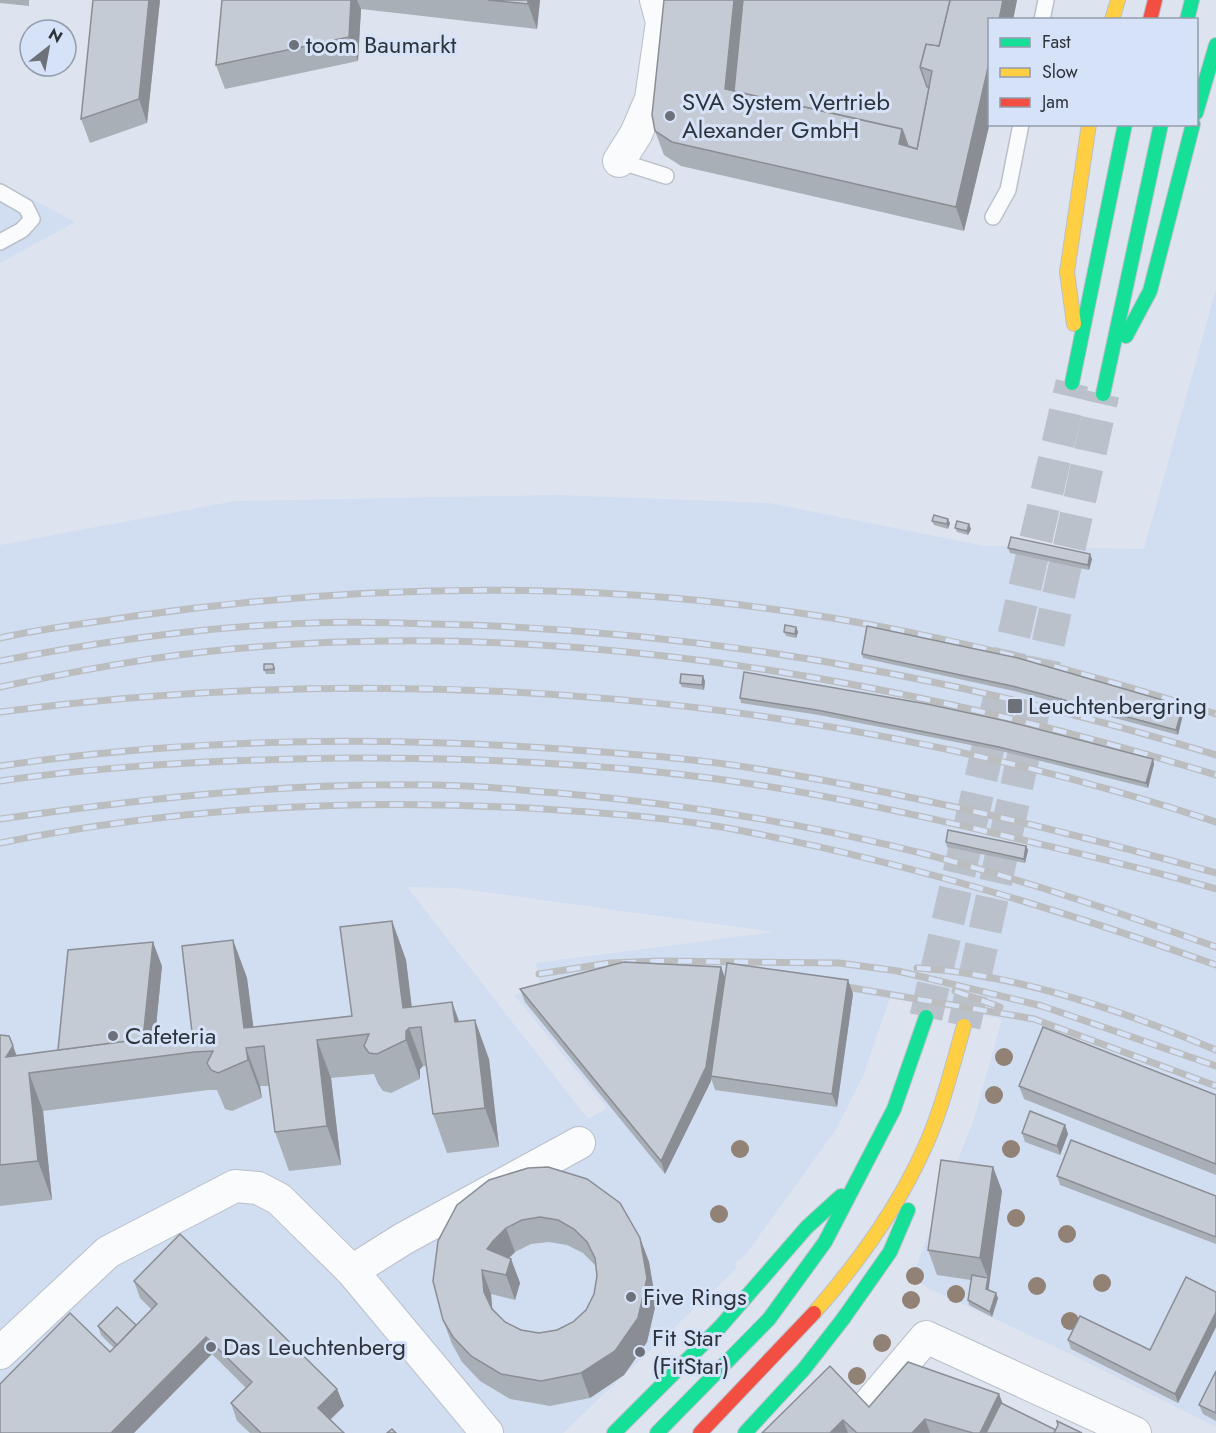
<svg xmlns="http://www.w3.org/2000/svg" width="1216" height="1433" viewBox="0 0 1216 1433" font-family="Jost,sans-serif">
<rect width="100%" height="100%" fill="#dee4ef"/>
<!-- built -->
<g fill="#d1ddf1" fill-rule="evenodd">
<polygon points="0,182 75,222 0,263"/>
<path d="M1216,289v1138l-146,-73 -140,-65 -18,-12 62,-158 28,-100 -112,-21 -27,78 -28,55 -89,123 -11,10 2,4 -174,165h-563v-888l235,-44 320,-6 214,8 216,43 159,3zM407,887l49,1 318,44 -238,31 5,24 -27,8 93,113 -19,11z"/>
</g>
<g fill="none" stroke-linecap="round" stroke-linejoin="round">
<!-- highway-tunnel -->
<g stroke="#bbc1cb" stroke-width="33" stroke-dasharray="33 16" stroke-linecap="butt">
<polyline points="926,1017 1072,383"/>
<polyline points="964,1026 1103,394"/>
</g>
<defs>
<g id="lane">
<polyline points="1042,20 1046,0"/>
<polyline points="619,161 666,176"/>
<polyline points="0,192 26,207 32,219 22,230 0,242"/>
<polyline points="993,217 1008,190 1021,124"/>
</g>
<g id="street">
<polyline points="619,161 636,134 651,99 662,22 656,0"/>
<polyline points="352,1271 403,1239 579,1143"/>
<polyline points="0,1353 108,1252 235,1186 258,1188 279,1199 352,1271 487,1433"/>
<polyline points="870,1403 926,1337 1135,1433"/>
</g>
<g id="fast">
<polyline points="1187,20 1192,0"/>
<polyline points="1196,113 1216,45"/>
<polyline points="1126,336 1150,291 1193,124"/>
<polyline points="1072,383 1125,124"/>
<polyline points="1103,394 1161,124"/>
<polyline points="843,1319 890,1252 908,1210"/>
<polyline points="614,1433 720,1327 807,1227 841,1196"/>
<polyline points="657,1433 769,1319 825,1242 894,1109 926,1017"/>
<polyline points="745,1433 804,1369 843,1319"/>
</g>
<g id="slow">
<polyline points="1112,20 1118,0"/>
<polyline points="1074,324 1067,272 1089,124"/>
<path d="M814,1313c43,-49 83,-104 110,-164 18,-39 28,-82 40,-123"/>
</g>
<g id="jam">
<polyline points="1150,20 1155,0"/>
<polyline points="700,1433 814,1313"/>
</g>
</defs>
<!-- lane casing -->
<use href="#lane" stroke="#babfc8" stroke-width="18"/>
<!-- street casing -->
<use href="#street" stroke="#babfc8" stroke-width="34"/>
<!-- fast casing -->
<use href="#fast" stroke="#babfc8" stroke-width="16"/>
<!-- slow casing -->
<use href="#slow" stroke="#babfc8" stroke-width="16"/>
<!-- jam casing -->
<use href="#jam" stroke="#babfc8" stroke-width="16"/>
<!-- lane -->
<use href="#lane" stroke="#fafbfd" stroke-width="15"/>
<!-- street -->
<use href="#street" stroke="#fafbfd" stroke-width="32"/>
<!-- fast -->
<use href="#fast" stroke="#16e098" stroke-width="14"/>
<!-- slow -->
<use href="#slow" stroke="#ffcf43" stroke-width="14"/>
<!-- jam -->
<use href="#jam" stroke="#f24e42" stroke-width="14"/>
<defs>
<g id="rail">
<path d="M0,638c44,-10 90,-15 135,-22 224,-32 454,-36 678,-1 137,21 271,57 403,99"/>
<path d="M0,661c103,-20 208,-35 313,-38 39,-2 79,0 118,1 266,5 530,53 785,131"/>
<path d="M0,687c77,-16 154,-31 232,-38 329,-31 670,30 984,126"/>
<path d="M0,712c407,-53 826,-18 1216,110"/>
<path d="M0,766c185,-28 375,-30 561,-17 66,5 132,9 197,20 154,25 308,62 458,104"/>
<path d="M0,781c118,-17 238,-22 357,-23 132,0 265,6 395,26 85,13 170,32 254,52 70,17 141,33 210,53"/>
<path d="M0,819c156,-22 307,-39 465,-33 31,1 62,5 93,7 124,11 247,30 367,61 99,26 195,59 291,93"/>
<path d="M0,843c184,-37 371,-46 558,-33 62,4 124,9 185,21 162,31 318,79 473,134"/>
<path d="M917,968c100,6 207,43 299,82"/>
<polyline points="539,974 610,963 660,961 839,963 898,971 1042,1006 1216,1066"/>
<polyline points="835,985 1034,1019 1216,1086"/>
<polyline points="955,991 1000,1007"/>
</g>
</defs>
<!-- rail casing -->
<use href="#rail" stroke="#bbbdbf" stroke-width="7"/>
<!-- rail -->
<use href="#rail" stroke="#d6e2f7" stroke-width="4.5" stroke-dasharray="14" stroke-linecap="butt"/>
</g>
<!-- trees -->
<g fill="#928175">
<circle cx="1004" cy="1057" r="9"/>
<circle cx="994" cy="1095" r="9"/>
<circle cx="740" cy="1149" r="9"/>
<circle cx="1011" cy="1149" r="9"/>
<circle cx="719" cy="1214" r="9"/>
<circle cx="1016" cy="1218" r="9"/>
<circle cx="1067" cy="1234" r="9"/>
<circle cx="915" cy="1276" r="9"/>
<circle cx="1102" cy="1283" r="9"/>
<circle cx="1037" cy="1286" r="9"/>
<circle cx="956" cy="1294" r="9"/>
<circle cx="911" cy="1300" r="9"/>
<circle cx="1070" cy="1321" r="9"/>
<circle cx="882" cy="1343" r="9"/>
<circle cx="857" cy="1376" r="9"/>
</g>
<!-- wall -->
<g fill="#a9afb6" fill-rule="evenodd">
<polygon points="0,0 29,0 29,6 0,3"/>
<polygon points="160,0 147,123 90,143 81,119"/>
<polygon points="222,0 540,0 537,29 361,9 358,61 225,89 216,65"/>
<polygon points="1017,0 1013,20 990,20 990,122 964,231 681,166 664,155 655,131"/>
<polygon points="932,521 950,523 948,529 934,525"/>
<polygon points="969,524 971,529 968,535 957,532 955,528"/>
<polygon points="1008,548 1092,559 1089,570 1010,553"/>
<polygon points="796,627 798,632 796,638 786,636 784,632"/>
<polygon points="862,654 1184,710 1178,735 1014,691 863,658"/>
<polygon points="273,664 275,668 275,674 266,674 264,670"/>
<polygon points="705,681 704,690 682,687 680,683"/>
<polygon points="740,698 1153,759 1154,764 1148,788 1001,751 819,715 741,703"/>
<polygon points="946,842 1026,846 1028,850 1025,863 947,847"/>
<polygon points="392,921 406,960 412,1007 459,1022 489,1059 499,1147 447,1153 433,1114 426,1066 423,1066 420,1069 420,1079 391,1093 383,1091 378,1084 374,1074 331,1078 341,1165 289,1171 275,1132 269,1086 260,1086 262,1098 232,1111 225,1109 217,1090 208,1090 43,1111 52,1200 0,1206 0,1035 13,1046 17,1056 58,1050 162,966 155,1037 192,1032 233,940 247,978 253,1027 352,1016"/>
<polygon points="721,967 725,978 848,980 853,994 837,1107 715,1090 711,1078 711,1081 665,1174 525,1002 520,989"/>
<polygon points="1019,1086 1216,1095 1216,1175 1024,1099"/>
<polygon points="1065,1125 1068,1134 1060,1155 1025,1142 1022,1133"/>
<polygon points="993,1167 1002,1191 988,1290 998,1298 992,1317 969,1305 968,1300 971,1280 937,1275 928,1250"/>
<polygon points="1057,1176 1216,1196 1216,1244 1060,1185"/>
<path d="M489,1180l151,58 9,24 7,41 -9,39 -23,33 -34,23 -40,8 -40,-7 -30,-18 -18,-19 -10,-18 -9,-24zM549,1242l18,3 16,8 13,13 1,10 -3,18 -8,16 -13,12 -16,8 -18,3 -18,-3 -16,-8 -13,-14 -1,-14 24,6 5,-17 -9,-24 -2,-1 6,-6 16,-8z"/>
<polygon points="134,1281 337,1389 344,1406 330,1419 344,1433 250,1433 237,1421 231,1403 246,1388 212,1354 110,1352 114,1348 101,1335 98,1326 136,1325 152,1310 140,1298"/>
<polygon points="1216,1292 1216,1327 1178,1403 1071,1349 1068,1340 1150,1350"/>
<polygon points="1216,1371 1216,1421 1203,1414 1199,1405"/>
<polygon points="999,1394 1003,1404 1056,1430 1082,1433 762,1433 869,1407"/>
</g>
<!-- shaded-wall -->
<g fill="#8a8e94">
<polygon points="149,0 160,0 147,123 139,99"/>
<polygon points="351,0 357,0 361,9 358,61 349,37"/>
<polygon points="528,0 540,0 537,29 528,4"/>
<polygon points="734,0 745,0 734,109 725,89"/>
<polygon points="1003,0 1017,0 1013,20 999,20"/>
<polygon points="990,59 990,122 964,231 956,207"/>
<polygon points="902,129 910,154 899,144"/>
<polygon points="948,519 950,523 948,529 947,524"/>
<polygon points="969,524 971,529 968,535 967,531"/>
<polygon points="1090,554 1092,559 1089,570 1088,565"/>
<polygon points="796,627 798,632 796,638 795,634"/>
<polygon points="703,676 705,681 704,690 702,685"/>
<polygon points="1183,706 1184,710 1178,735 1176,730"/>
<polygon points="1153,759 1154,764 1148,788 1146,783"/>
<polygon points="1026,846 1028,850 1025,863 1024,859"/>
<polygon points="392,921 406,960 414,1027 403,1008"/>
<polygon points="233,940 247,978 256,1047 244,1028"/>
<polygon points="153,942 162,966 153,1057 142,1054"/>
<polygon points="721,967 726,981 711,1081 665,1174 661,1161"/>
<polygon points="848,980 853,994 837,1107 832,1094"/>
<polygon points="452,1002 466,1040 455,1022"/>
<polygon points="475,1020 489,1059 499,1147 485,1108"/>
<polygon points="409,1028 423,1066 420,1069 420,1079 406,1040 406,1031"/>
<polygon points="317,1040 331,1078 341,1165 327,1126"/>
<polygon points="13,1046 27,1085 6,1057"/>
<polygon points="246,1048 260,1086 262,1098 248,1060"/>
<polygon points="29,1073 43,1111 52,1200 38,1161"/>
<polygon points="1065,1125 1068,1134 1060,1155 1057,1146"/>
<polygon points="993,1167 1002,1191 988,1294 986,1289 988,1278 980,1258"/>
<polygon points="506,1228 515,1252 502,1265 487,1249 493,1241"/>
<polygon points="640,1238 649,1262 656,1303 647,1342 624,1375 590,1398 581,1373"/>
<polygon points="511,1259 520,1283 515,1300 506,1275"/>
<polygon points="482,1270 491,1294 493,1317 484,1292"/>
<polygon points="996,1293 998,1298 992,1317 990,1312"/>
<polygon points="1216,1312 1216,1327 1178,1403 1175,1394"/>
<polygon points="206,1337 212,1354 134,1433 111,1433"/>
<polygon points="337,1389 344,1406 325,1425 318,1408"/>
<polygon points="999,1394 1008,1418 1001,1433 980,1433"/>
<polygon points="925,1419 930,1433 912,1433"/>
<polygon points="843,1420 848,1433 830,1433"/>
</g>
<!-- building -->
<g fill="#c5cbd4" stroke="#8a8e94" stroke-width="1.5" fill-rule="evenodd">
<polygon points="93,0 149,0 139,99 81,119"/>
<polygon points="222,0 351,0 349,37 216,65"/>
<polygon points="488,0 528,0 528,4"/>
<polygon points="664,0 734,0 725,89 902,129 899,144 917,149 932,71 920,67 926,44 939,46 950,0 1003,0 999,20 990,20 990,59 956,207 672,142 655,131 652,115"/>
<polygon points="743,0 950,0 939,46 926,44 920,67 927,87 929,87 917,149 908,146 902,129 734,91"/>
<polygon points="934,515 948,519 947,524 932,521"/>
<polygon points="957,521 969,524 967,531 955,528"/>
<polygon points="1011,537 1090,554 1088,565 1008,548"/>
<polygon points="785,625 796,627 795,634 784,632"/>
<polygon points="867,626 1018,658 1183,706 1176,730 1012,686 862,654"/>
<polygon points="264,664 273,664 274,669 264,670"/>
<polygon points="744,672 927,704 1006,721 1153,759 1146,783 999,747 817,710 740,698"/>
<polygon points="681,674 703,676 702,685 680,683"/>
<polygon points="948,830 1026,846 1024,859 946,842"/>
<polygon points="392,921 403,1008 452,1002 455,1022 475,1020 485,1108 433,1114 421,1027 409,1028 406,1031 406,1040 377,1054 369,1053 364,1046 369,1034 317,1040 327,1126 275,1132 264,1046 246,1048 248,1060 218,1073 211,1070 207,1063 213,1051 194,1052 29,1073 38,1161 0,1165 0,1035 9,1036 13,1046 6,1057 192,1032 182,946 233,940 244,1028 352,1016 340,927"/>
<polygon points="153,942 143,1039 58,1050 68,950"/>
<polygon points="624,962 721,967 706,1067 661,1161 520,989"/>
<polygon points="727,963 848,980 832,1094 711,1076"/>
<polygon points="1043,1027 1216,1095 1216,1164 1019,1086"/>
<polygon points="1030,1111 1065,1125 1057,1146 1022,1133"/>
<polygon points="1071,1140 1216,1196 1216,1237 1057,1176"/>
<polygon points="941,1160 993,1167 980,1258 928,1250"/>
<path d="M548,1167l39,12 33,24 20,35 7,40 -9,40 -23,33 -34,22 -40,8 -40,-7 -30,-18 -18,-19 -10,-17 -10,-39 5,-40 19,-36 32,-25 39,-12zM540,1217l18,3 16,9 13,13 8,16 2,18 -3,18 -8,16 -13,12 -16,8 -18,3 -18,-3 -16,-8 -13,-13 -8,-17 -2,-22 24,5 5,-16 -24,-10 6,-8 13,-13 16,-8z"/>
<polygon points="180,1234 337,1389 318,1408 344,1433 261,1433 231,1403 252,1382 206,1337 111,1433 0,1433 0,1384 70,1313 110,1352 157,1304 134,1281"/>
<polygon points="972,1275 988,1278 986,1289 996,1293 990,1312 968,1300"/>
<polygon points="1186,1277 1216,1292 1216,1312 1175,1394 1068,1340 1080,1316 1150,1350"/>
<polygon points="117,1307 136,1325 117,1345 98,1326"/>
<polygon points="908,1362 999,1394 980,1433 973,1433 925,1419 912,1433 857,1433 843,1420 830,1433 762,1433 830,1366 869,1407"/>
<polygon points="1216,1371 1216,1413 1199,1405"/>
<polygon points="1001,1403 1056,1430 1054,1433 986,1433"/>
<polygon points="1057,1421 1082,1433 1054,1433 1058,1425"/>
<polygon points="392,1429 396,1433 387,1433"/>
</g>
<!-- markers -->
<g fill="#6c717a" stroke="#d6e2f7" stroke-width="2">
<circle cx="294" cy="45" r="6"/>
<circle cx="670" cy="116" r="6"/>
<rect x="1007" y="698" width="16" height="16" rx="3"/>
<circle cx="113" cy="1036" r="6"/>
<circle cx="631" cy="1297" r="6"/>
<circle cx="211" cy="1347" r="6"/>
<circle cx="640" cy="1352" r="6"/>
</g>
<g text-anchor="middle" stroke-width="6" stroke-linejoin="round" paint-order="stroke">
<!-- poi labels -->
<g font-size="24" fill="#2e333b" stroke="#d6e2f7" text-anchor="start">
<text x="306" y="53">toom Baumarkt</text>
<text x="682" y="110">SVA System Vertrieb<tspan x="682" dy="28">Alexander GmbH</tspan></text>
<text x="1028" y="714">Leuchtenbergring</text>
<text x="125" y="1044">Cafeteria</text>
<text x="643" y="1305">Five Rings</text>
<text x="652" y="1346">Fit Star<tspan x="652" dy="28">(FitStar)</tspan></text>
<text x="223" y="1355">Das Leuchtenberg</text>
</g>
</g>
<!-- legend -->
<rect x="988" y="18" width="210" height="108" fill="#d6e2f7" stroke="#939cac" stroke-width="1.5"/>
<rect x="1000" y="38" width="30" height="9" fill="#16e098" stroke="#939cac" stroke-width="1.5"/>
<text x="1042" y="48" font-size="18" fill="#2e333b">Fast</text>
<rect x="1000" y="68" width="30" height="9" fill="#ffcf43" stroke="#939cac" stroke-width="1.5"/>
<text x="1042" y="78" font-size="18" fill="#2e333b">Slow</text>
<rect x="1000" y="98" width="30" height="9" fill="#f24e42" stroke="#939cac" stroke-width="1.5"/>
<text x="1042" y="108" font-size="18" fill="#2e333b">Jam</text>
<!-- north arrow -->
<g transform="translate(48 48) rotate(31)"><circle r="28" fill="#d6e2f7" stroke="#939cac" stroke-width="1.5"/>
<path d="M0-4.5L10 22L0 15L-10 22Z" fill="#6c717a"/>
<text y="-9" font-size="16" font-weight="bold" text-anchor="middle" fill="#2e333b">N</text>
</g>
</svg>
